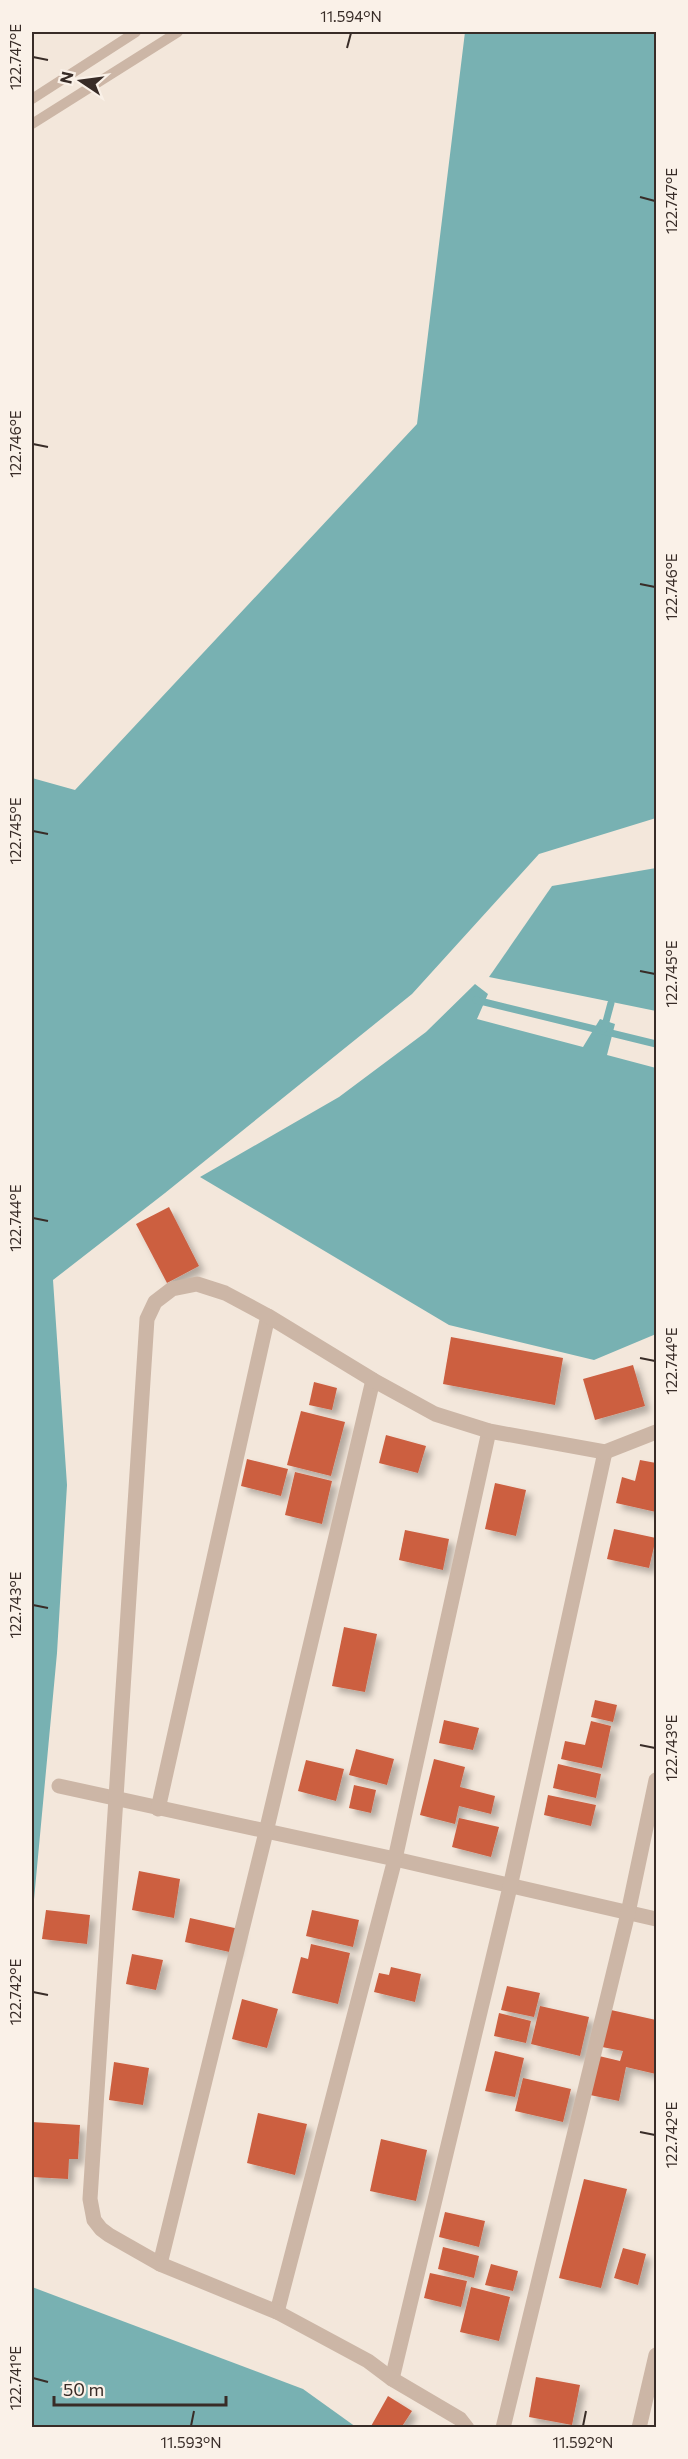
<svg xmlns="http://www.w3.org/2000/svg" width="688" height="2459" viewBox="0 0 688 2459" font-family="Commissioner,sans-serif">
<defs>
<filter id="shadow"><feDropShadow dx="5.5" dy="5.5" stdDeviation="3" flood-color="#0004"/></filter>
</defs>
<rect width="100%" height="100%" fill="#f3e7db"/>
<!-- water -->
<g fill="#78b1b2">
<polygon points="465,32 656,32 656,818 539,854 412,994 165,1193 53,1280 67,1485 57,1653 32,1921 32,778 75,790 417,424"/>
<polygon points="656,868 656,1011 489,977 552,886"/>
<polygon points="475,984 488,994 477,1019 583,1047 600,1019 615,1024 607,1055 656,1068 656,1334 594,1360 449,1325 200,1177 339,1097 426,1032"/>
<polygon points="32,2287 303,2389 356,2427 32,2427"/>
</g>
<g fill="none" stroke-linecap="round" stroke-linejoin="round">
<!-- stream -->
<g stroke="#78b1b2" stroke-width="7">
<polyline points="476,1000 656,1044"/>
<polyline points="604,1029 611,1003"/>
</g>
</g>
<!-- building -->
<g fill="#cc5e40" filter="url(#shadow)">
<polygon points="169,1207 199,1266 167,1283 136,1224"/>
<polygon points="451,1337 563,1358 555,1405 443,1384"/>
<polygon points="633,1365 645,1406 595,1420 583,1379"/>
<polygon points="314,1382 337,1388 332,1410 309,1405"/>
<polygon points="301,1411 345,1422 331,1476 287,1465"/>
<polygon points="386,1435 426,1446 418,1473 379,1463"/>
<polygon points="247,1459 288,1469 281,1496 241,1486"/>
<polygon points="640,1460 656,1463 656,1512 616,1503 622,1477 635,1481"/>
<polygon points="295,1472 332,1481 322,1524 285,1515"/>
<polygon points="495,1483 526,1490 516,1536 485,1529"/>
<polygon points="614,1529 656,1538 649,1568 607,1559"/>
<polygon points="405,1530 449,1539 443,1570 399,1560"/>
<polygon points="344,1627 377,1634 365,1692 332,1686"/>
<polygon points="595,1700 617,1705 613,1722 591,1717"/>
<polygon points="444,1720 479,1728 473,1750 439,1743"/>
<polygon points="591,1721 611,1726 602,1768 561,1759 565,1741 585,1745"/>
<polygon points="356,1749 394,1759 387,1785 349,1775"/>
<polygon points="434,1759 465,1767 460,1787 495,1796 491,1814 459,1806 455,1824 420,1815"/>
<polygon points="306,1760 344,1769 336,1801 298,1791"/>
<polygon points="558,1764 601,1774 596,1798 553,1788"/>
<polygon points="354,1785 376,1790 371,1813 349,1808"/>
<polygon points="548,1795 596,1805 591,1826 544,1815"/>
<polygon points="459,1818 499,1827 491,1857 452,1847"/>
<polygon points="139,1871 180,1879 174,1918 132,1910"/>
<polygon points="46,1910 90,1915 87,1944 42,1939"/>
<polygon points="312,1910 359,1920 353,1947 306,1936"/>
<polygon points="190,1918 239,1929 234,1953 185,1942"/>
<polygon points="311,1944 350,1953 338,2004 292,1993 301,1957 308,1959"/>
<polygon points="132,1954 163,1960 156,1990 126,1984"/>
<polygon points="391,1967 421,1974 415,2002 374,1992 379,1973 389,1975"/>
<polygon points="507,1986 540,1993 534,2017 501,2010"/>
<polygon points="242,1999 278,2009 267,2048 232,2039"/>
<polygon points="540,2006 589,2017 580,2056 531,2044"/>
<polygon points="611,2010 656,2020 656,2074 626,2067 619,2101 590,2095 599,2056 620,2061 623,2051 602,2047"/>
<polygon points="499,2013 531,2021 526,2043 494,2036"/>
<polygon points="495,2051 524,2058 515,2097 485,2091"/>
<polygon points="114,2062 149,2068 143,2105 109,2100"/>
<polygon points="523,2078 571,2089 563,2122 515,2111"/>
<polygon points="258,2113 307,2124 295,2175 247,2163"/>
<polygon points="32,2122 80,2125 78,2159 69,2159 68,2179 32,2177"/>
<polygon points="381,2139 427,2150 416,2201 370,2191"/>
<polygon points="584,2179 627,2189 601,2288 559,2278"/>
<polygon points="445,2212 485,2221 479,2247 439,2237"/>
<polygon points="443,2247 479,2256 474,2278 438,2269"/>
<polygon points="623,2248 646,2254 638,2285 614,2278"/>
<polygon points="491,2264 518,2271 513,2291 485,2285"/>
<polygon points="430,2273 467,2281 461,2307 424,2298"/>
<polygon points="471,2287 510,2297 499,2341 460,2332"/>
<polygon points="536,2377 580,2385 572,2425 529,2417"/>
<polygon points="388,2396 412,2411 401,2428 370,2428"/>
</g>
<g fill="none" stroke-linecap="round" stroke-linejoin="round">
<!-- service -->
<g stroke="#ccb6a6" stroke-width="10">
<polyline points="32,99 136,32"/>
<polyline points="32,124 178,32"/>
</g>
<!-- minor -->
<g stroke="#ccb6a6" stroke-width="15">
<polyline points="59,1786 395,1859 656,1919"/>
<polyline points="158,1809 268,1316"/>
<polyline points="160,2264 266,1832 373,1380"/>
<polyline points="277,2312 395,1859 489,1431"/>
<polyline points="392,2379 510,1887 605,1452"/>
<polyline points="467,2428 460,2419 392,2379 368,2361 277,2312 160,2264 109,2235 101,2229 94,2220 90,2199 147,1319 155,1302 172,1289 197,1284 225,1293 268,1316 373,1380 435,1414 489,1431 605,1452 656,1432"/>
<polyline points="503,2428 628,1913 656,1780"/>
<polyline points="639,2428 656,2355"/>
</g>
</g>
<!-- ticks -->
<path fill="none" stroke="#382c27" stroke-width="2" d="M347,48l4,-15M33,57l15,3M640,197l15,4M33,444l15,3M640,584l15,3M33,831l15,3M640,971l15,3M33,1218l15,3M640,1358l15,3M33,1605l15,3M640,1745l15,3M33,1992l15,3M640,2132l15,3M33,2378l15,4M191,2426l3,-15M583,2426l3,-15"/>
<!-- border -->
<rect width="688" height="2459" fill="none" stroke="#faf1e8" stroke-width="66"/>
<!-- north arrow -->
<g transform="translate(81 81) rotate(283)" stroke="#faf1e8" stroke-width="4.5" paint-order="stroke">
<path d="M0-4.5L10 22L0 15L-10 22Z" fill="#382c27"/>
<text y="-9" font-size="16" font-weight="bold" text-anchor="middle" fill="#382c27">N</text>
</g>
<!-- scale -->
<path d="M54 2396v9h172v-9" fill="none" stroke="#382c27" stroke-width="3"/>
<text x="63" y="2396" font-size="18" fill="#382c27" stroke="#faf1e8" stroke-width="4.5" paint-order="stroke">50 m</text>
<rect x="33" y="33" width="622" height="2393" fill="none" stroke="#382c27" stroke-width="2"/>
<g font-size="15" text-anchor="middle" fill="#382c27">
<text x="351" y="22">11.594°N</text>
<text transform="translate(16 57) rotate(-90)" y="5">122.747°E</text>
<text transform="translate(672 201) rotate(-90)" y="5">122.747°E</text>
<text transform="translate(16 444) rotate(-90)" y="5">122.746°E</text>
<text transform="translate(672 587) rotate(-90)" y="5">122.746°E</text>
<text transform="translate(16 831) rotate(-90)" y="5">122.745°E</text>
<text transform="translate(672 974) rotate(-90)" y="5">122.745°E</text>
<text transform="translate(16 1218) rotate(-90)" y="5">122.744°E</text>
<text transform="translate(672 1361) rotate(-90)" y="5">122.744°E</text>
<text transform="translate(16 1605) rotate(-90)" y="5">122.743°E</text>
<text transform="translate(672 1748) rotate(-90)" y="5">122.743°E</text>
<text transform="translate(16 1992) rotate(-90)" y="5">122.742°E</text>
<text transform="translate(672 2135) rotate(-90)" y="5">122.742°E</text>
<text transform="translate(16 2378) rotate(-90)" y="5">122.741°E</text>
<text x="191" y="2448">11.593°N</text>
<text x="583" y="2448">11.592°N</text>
</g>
</svg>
